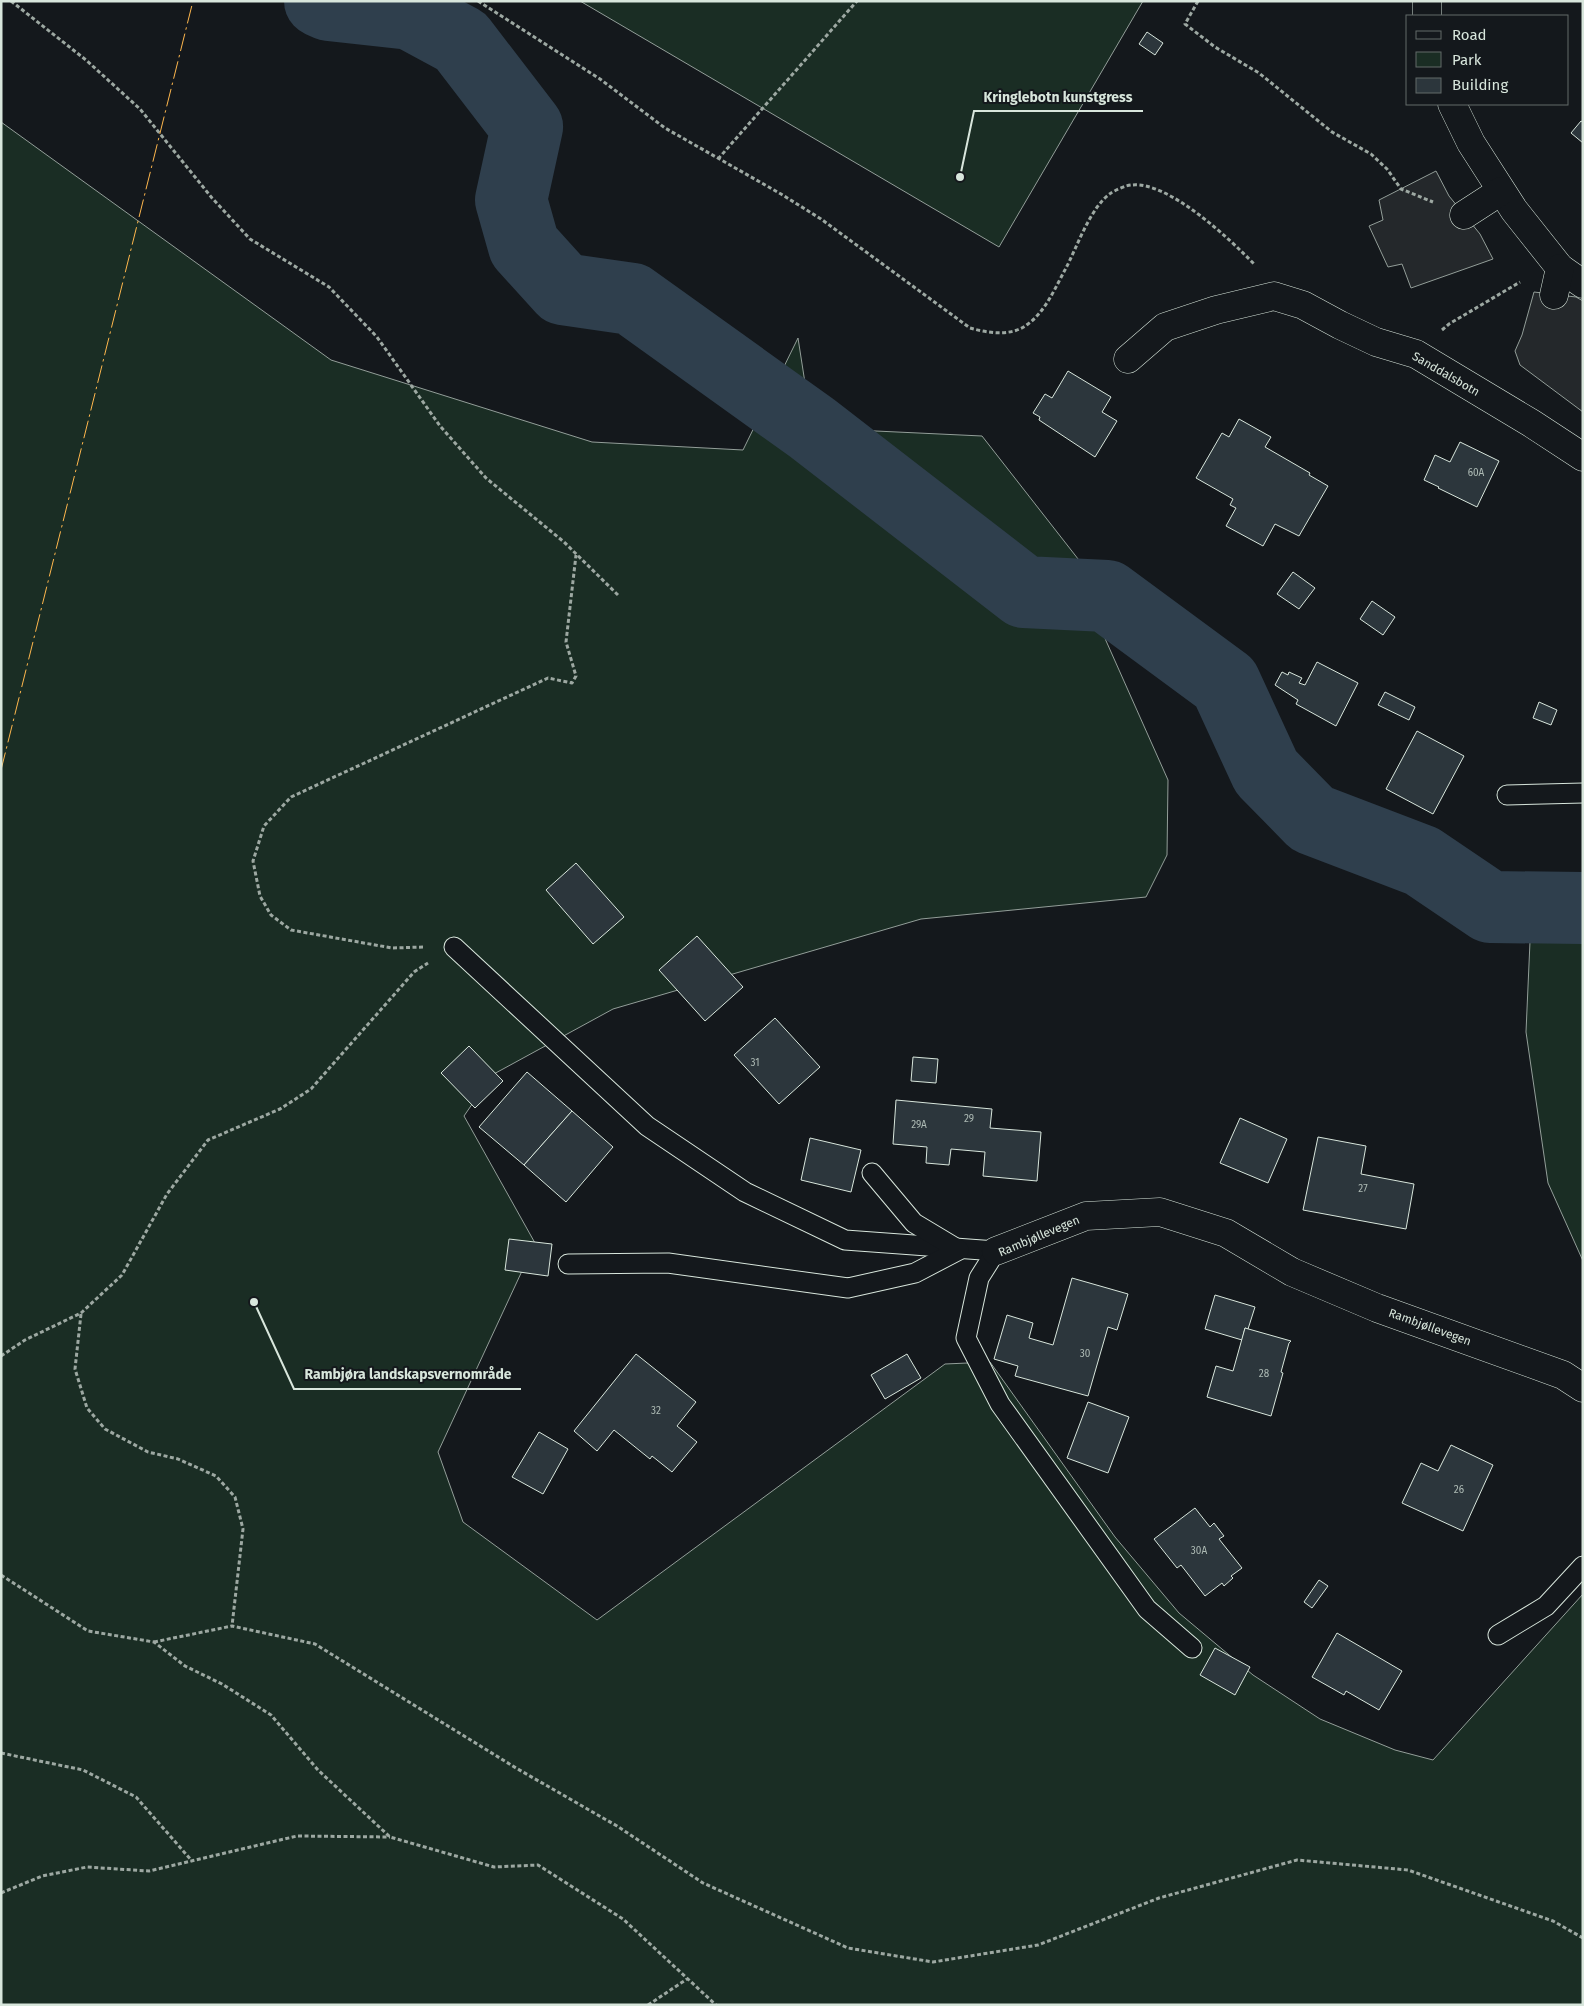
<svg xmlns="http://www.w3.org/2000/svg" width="1584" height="2006" viewBox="0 0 1584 2006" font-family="'Fira Sans',sans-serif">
<rect width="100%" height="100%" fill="#14181c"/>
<!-- green -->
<g fill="#1a2d24" stroke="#939e99">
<polygon points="580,1 1143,1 999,247"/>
<polygon points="1,122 331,360 592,442 743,450 798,338 812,428 982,436 1107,596 1103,634 1168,780 1167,855 1146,897 921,919 613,1009 492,1075 464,1116 535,1243 438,1452 463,1522 597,1620 945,1364 990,1362 1115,1537 1179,1613 1253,1675 1320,1719 1395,1750 1433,1760 1583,1594 1583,2005 1,2005"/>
<polygon points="1583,912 1583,1261 1548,1183 1526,1032 1531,919"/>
</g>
<!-- parking -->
<g fill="#24282b" stroke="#939e99">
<polygon points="1436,171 1449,196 1480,234 1493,259 1411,288 1402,264 1388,267 1369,226 1383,220 1379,200"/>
<polygon points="1534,292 1576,297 1583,301 1583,412 1520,365 1515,351 1522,335"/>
</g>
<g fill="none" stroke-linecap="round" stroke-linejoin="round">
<!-- river -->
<polyline stroke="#2f3f4d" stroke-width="72" points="320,1 329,5 411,14 461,41 527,127 511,200 524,246 563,289 632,299 812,428 1024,592 1107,596 1225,683 1266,772 1312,819 1422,861 1490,907 1583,908"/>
</g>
<!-- building -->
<g fill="#2c363c" stroke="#d8e6dc">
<polygon points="1147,32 1163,43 1155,55 1139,44"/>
<polygon points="1581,121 1583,122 1583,143 1571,133"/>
<polygon points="1068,371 1111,397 1102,412 1117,421 1095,457 1039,420 1040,417 1033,413 1045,394 1052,398"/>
<polygon points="1239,419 1271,437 1265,447 1310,473 1309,475 1328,486 1299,536 1275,524 1263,546 1226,526 1236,508 1230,505 1233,499 1196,478 1222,433 1229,437"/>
<polygon points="1460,442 1499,461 1477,507 1438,488 1439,487 1424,480 1435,455 1450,462"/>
<polygon points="1293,572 1315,588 1299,609 1277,594"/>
<polygon points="1372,601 1395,617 1383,635 1360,619"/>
<polygon points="1317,662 1358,683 1336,726 1296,704 1298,700 1275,685 1282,672 1288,675 1289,672 1302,678 1299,683 1305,685"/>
<polygon points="1385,692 1415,707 1409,720 1378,705"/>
<polygon points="1539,702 1557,710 1551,725 1533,718"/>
<polygon points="1417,731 1464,756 1433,814 1386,789"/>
<polygon points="576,863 624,917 593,944 546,890"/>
<polygon points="697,936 743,987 705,1021 659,970"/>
<polygon points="775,1018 820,1067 779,1104 734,1055"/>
<polygon points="469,1046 503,1081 475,1108 441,1073"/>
<polygon points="913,1057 938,1059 936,1083 911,1081"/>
<polygon points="527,1072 572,1111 524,1165 479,1127"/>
<polygon points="896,1100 992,1109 990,1128 1041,1132 1037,1181 983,1176 985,1152 951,1149 949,1165 926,1163 927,1147 893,1144"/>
<polygon points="572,1111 613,1147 566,1202 524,1165"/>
<polygon points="1240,1118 1287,1139 1268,1183 1220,1163"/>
<polygon points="1318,1137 1366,1146 1361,1174 1414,1184 1406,1229 1303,1210"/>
<polygon points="810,1138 861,1150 851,1192 801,1180"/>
<polygon points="509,1239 552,1244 548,1276 505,1270"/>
<polygon points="1072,1278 1128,1294 1117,1330 1108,1327 1088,1396 1015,1376 1018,1366 994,1359 1007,1315 1033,1323 1029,1338 1053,1345"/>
<polygon points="1215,1295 1255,1307 1248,1329 1245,1328 1242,1340 1205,1329"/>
<polygon points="1245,1328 1291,1341 1289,1343 1281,1372 1283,1373 1271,1416 1207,1397 1216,1366 1233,1371"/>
<polygon points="636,1354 696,1402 677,1426 697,1442 672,1472 652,1456 650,1459 614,1430 597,1451 574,1431"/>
<polygon points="907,1354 921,1378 885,1399 871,1375"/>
<polygon points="1088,1402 1129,1417 1108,1473 1067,1458"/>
<polygon points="539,1432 568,1449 543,1494 512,1477"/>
<polygon points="1451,1445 1493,1465 1463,1531 1402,1503 1421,1463 1438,1471"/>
<polygon points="1195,1508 1210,1527 1214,1523 1224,1536 1219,1539 1242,1568 1231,1576 1233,1578 1224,1586 1222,1583 1205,1596 1181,1565 1177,1568 1154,1539"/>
<polygon points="1319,1580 1328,1586 1312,1608 1304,1602"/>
<polygon points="1337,1633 1402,1671 1379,1710 1346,1691 1344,1695 1312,1677"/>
<polygon points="1215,1648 1250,1667 1235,1695 1200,1675"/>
</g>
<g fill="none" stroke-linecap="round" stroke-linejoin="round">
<defs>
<g id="service">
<polyline points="1507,795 1583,793"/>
<polyline points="454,947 647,1126 745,1192 845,1240 996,1251"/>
<polyline points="996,1251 979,1278 966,1338 1000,1404 1147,1609 1192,1648"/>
<polyline points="568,1264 668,1263 848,1288 915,1273 959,1250 914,1223 872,1173"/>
<polyline points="1498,1635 1546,1606 1583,1566"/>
</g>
<g id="minor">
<polyline points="1427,16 1427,1"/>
<polyline points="1452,104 1471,143 1514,210 1560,268 1583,284"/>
<polyline points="1464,215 1501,191"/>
<polyline points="1554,295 1560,268"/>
<polyline points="1128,359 1165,327 1216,310 1274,296 1303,305 1340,325 1376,342 1416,354 1531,423 1583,457"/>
<polyline points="996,1251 1086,1216 1160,1212 1226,1233 1292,1272 1377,1308 1563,1375 1583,1388"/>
</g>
</defs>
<!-- service casing -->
<use href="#service" stroke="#d8e6dc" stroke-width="21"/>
<!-- minor casing -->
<use href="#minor" stroke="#d8e6dc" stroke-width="29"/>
<!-- path -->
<g stroke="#9da8a2" stroke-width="3" stroke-dasharray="4 2.5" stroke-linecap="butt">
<polyline points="11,1 86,60 140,109 212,198 250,239 329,287 377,337 440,426 486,478 564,542 619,596"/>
<path d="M478,1l122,78 65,49 116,66 40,25 149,109c18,5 42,9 58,-4 18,-13 28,-38 38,-56 11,-21 25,-62 45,-75 5,-3 15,-8 21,-8 36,-4 98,54 122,79"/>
<polyline points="1198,1 1185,24 1215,47 1259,73 1332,132 1371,154 1387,169 1401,189 1433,202"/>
<polyline points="718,159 857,1"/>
<polyline points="1442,330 1449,324 1520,282"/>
<polyline points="423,947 392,948 291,930 271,915 260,896 253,861 264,826 291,797 548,678 572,683 576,676 566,642 576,555"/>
<polyline points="81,1314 75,1369 87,1408 105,1429 148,1452 178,1459 216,1476 235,1497 243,1529 232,1626"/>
<polyline points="1,1356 25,1340 81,1313 122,1275 167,1194 208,1140 280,1109 311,1089 414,972 428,963"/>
<polyline points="1,1575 88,1631 154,1642 185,1666 222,1684 271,1715 318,1770 390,1837 494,1867 538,1865 623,1919 716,2005"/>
<polyline points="154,1642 232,1626 315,1644 516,1768 617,1826 703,1883 848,1948 933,1962 1038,1945 1159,1898 1297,1860 1408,1870 1553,1921 1583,1938"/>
<polyline points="1,1753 83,1770 136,1797 192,1861"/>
<polyline points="1,1893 42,1876 87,1867 149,1871 297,1836 390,1837"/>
<polyline points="648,2005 687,1979"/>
</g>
<!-- service -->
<use href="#service" stroke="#14181c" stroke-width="19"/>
<!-- minor -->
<use href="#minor" stroke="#14181c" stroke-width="28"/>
<!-- power -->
<polyline stroke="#ffb74d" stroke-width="1" stroke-dasharray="18 4 2.5 4" stroke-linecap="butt" points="1,770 193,1"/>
</g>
<g text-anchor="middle" stroke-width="4" stroke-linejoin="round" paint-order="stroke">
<!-- number labels -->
<g font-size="10" fill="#adbab4">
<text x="1476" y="476">60A</text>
<text x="755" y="1066">31</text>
<text x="969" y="1122">29</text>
<text x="919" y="1128">29A</text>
<text x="1363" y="1192">27</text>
<text x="1085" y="1357">30</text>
<text x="1264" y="1377">28</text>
<text x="656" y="1414">32</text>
<text x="1459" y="1493">26</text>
<text x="1199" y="1554">30A</text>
</g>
<!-- street labels -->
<g font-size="12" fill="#d8e6dc" stroke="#14181c">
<text transform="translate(1446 374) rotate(30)" y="4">Sanddalsbotn</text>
<text transform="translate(1039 1236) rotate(-23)" y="4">Rambjøllevegen</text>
<text transform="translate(1430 1327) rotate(20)" y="4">Rambjøllevegen</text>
</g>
</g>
<!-- callouts -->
<path fill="none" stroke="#d8e6dc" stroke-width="2" d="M960 177L974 111H1143M254 1302L294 1389H521"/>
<g fill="#d8e6dc" stroke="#14181c" stroke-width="2">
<circle cx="960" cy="177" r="5"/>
<circle cx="254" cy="1302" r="5"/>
</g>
<g font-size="14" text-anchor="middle" font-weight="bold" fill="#d8e6dc" stroke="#14181c" stroke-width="4" stroke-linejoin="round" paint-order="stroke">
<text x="1058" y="102">Kringlebotn kunstgress</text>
<text x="408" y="1379">Rambjøra landskapsvernområde</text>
</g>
<!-- border -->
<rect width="1584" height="2006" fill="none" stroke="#d8e6dc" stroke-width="5"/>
<!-- legend -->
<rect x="1406" y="15" width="162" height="90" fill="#14181c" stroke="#626a69"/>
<rect x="1416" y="31" width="25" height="8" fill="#14181c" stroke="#626a69"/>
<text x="1452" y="40" font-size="15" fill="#d8e6dc">Road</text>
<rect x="1416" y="52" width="25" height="15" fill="#1a2d24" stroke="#626a69"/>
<text x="1452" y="65" font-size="15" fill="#d8e6dc">Park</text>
<rect x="1416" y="78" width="25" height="15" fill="#2c363c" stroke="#626a69"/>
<text x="1452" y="90" font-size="15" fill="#d8e6dc">Building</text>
</svg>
